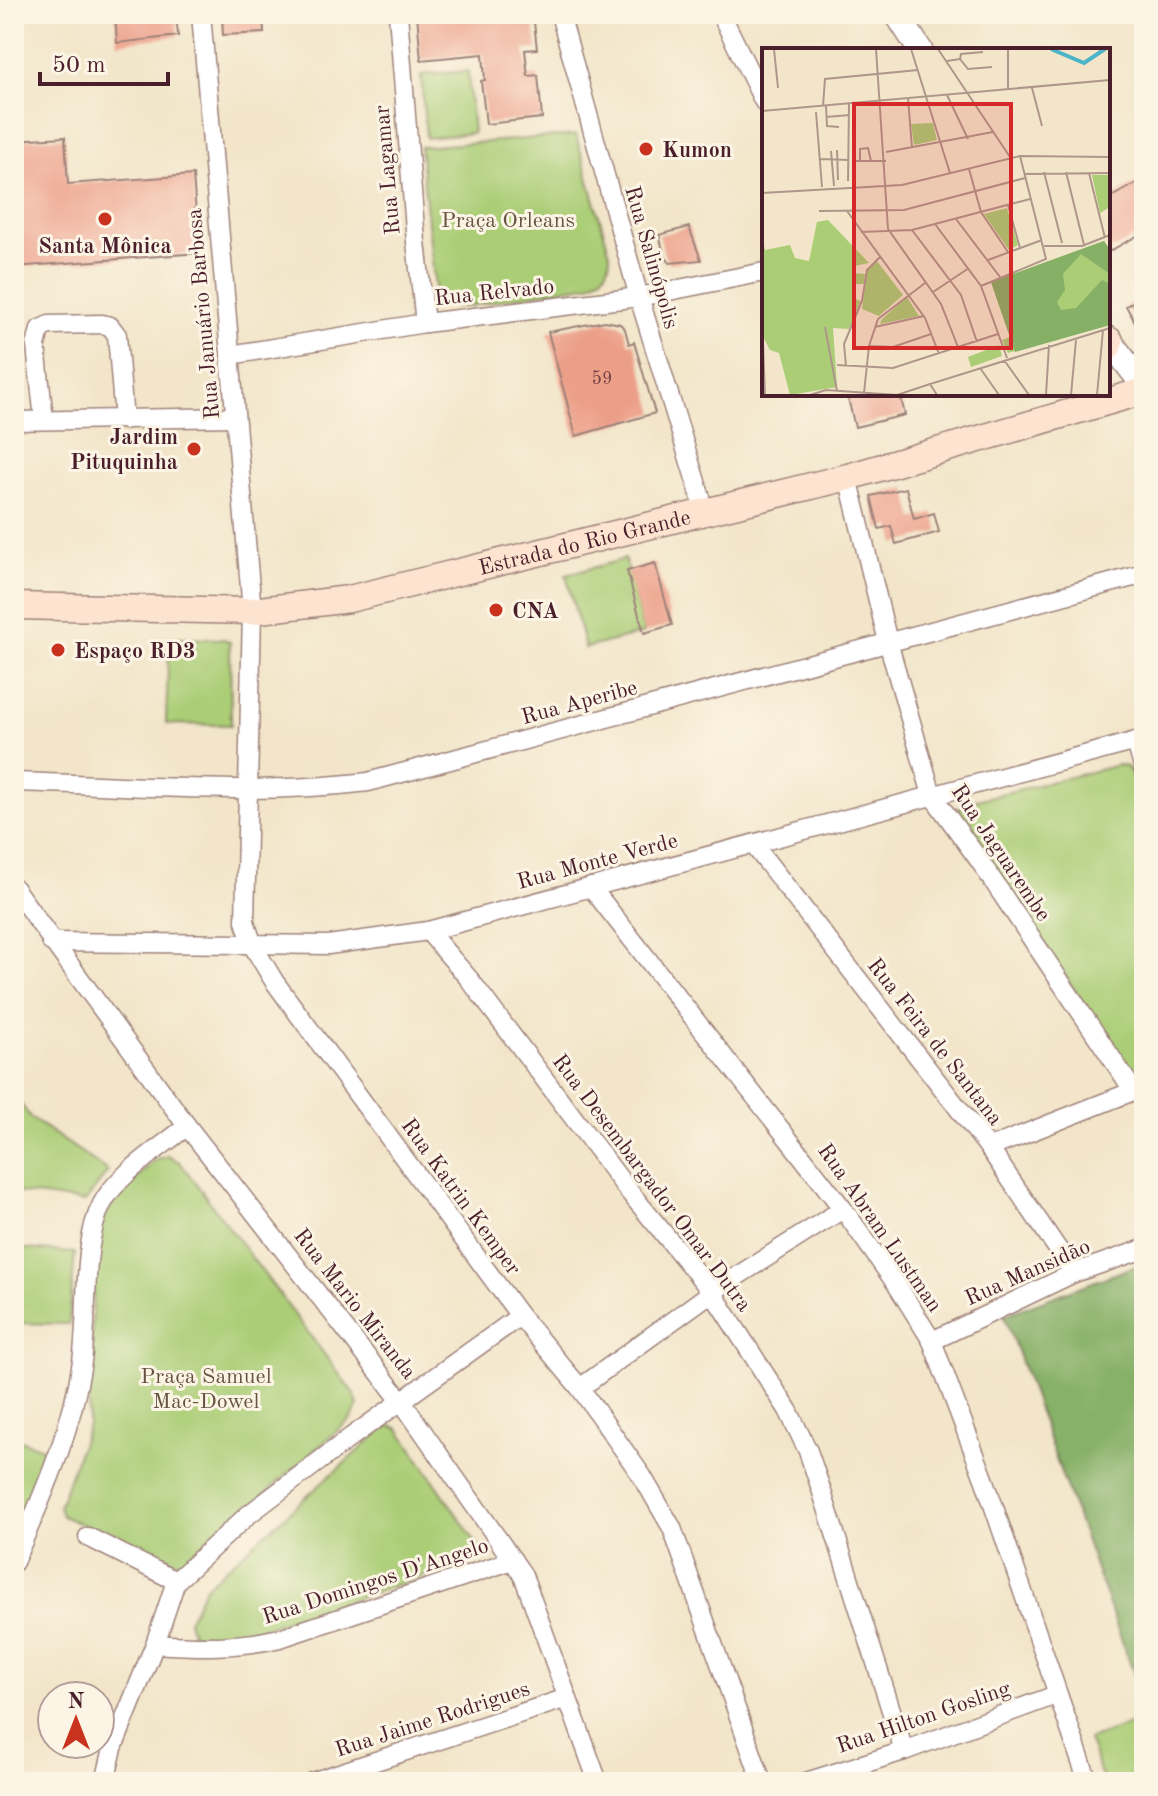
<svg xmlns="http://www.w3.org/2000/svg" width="1158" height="1796" viewBox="0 0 1158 1796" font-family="'Old Standard TT',serif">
<rect width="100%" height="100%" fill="#fcf5e5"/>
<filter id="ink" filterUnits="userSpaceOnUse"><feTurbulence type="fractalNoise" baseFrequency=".0125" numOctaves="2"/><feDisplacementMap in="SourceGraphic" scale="16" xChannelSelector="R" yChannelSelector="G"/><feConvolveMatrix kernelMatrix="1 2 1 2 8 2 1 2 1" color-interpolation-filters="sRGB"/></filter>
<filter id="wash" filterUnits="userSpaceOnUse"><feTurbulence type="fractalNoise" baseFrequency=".006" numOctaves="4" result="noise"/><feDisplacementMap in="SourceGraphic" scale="32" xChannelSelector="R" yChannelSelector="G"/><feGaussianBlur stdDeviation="1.8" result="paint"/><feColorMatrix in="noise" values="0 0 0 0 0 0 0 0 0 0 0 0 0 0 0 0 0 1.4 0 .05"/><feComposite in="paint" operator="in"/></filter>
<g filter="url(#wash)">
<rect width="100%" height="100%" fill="#f2e5c9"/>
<!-- green -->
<g fill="#aacd76" stroke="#7a7650" stroke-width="2">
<polygon points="468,71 473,133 426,138 421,75"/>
<path d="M576,135l34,119c0,16 -6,23 -20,30l-126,23c-15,-1 -24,-3 -29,-19l-15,-141z"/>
<polygon points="625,559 644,633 585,648 566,575"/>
<polygon points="169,638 224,639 230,642 231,725 166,724"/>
<polygon points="1118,765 1127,767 1132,775 1144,818 1144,1073 1131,1074 960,820 958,810 965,803"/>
<polygon points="14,1095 31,1118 108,1171 85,1202 14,1192"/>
<polygon points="167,1156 180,1162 354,1394 358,1405 352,1418 192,1557 180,1561 167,1561 62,1516 59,1507 88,1425 96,1232 106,1208 155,1160"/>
<polygon points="14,1248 75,1253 69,1324 14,1323"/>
<polygon points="392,1426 399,1429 479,1547 480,1554 477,1559 239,1636 204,1639 192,1633 188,1621 205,1587 384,1428"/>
<polygon points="14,1438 49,1450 14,1536"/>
<polygon points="1144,1720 1144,1782 1104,1782 1088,1739"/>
</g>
<!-- forest -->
<polygon fill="#87b067" stroke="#686849" stroke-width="2" points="1144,1263 1144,1702 1004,1315"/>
<g id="blocks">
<!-- building -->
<g fill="#ec9f88">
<polygon points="115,14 176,14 178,36 117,43"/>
<polygon points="222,14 263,14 264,33 223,35"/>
<polygon points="417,14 533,14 537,49 525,50 528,76 538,75 542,118 486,124 481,81 485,80 483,54 421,60"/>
<polygon points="65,137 68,184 193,175 199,253 14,267 14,140"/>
<polygon points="1138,182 1144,192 1144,232 1108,252 1108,199"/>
<polygon points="689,227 701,260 670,263 665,257 659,235"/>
<polygon points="1144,296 1144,338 1126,306"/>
<polygon points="605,321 620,324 625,329 629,344 634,342 655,413 576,436 548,332"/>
<polygon points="847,394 900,394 905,415 855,427"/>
<polygon points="906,488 914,519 934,513 939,532 896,544 891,526 879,529 871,496"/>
<polygon points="655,563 672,625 644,633 627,571"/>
</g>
</g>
</g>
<g filter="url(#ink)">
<use href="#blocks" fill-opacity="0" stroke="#9e827a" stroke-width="2"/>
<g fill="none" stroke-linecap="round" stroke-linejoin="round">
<defs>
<g id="minor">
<polyline points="201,14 252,611 245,921 253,946 274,981 520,1316 580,1388 642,1476 672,1528 762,1782"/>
<polyline points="398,14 416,242 425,323"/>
<polyline points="560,14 639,297 705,511"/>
<polyline points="721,14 764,102"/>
<polyline points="230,355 425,323 639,297 764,272"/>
<polyline points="44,420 36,346 40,329 49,325 102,324 110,326 117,335 124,420"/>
<polyline points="14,421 235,417"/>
<polyline points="848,477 888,642 932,795 979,860 1133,1090"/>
<polyline points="1136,741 1144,770"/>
<path d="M14,782c117,3 237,14 354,0l776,-208"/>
<polyline points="753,844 989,1148 1074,1273"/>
<polyline points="591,887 843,1209 897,1285 932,1341 986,1484 1088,1782"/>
<polyline points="14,888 187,1126 402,1402 523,1575 598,1782"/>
<polyline points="428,931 470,980 627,1189 712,1292 788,1410 808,1451 820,1486 904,1751"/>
<polyline points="51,942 328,945 428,931 1144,739"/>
<polyline points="989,1148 1141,1088"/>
<polyline points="932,1341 1074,1273 1144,1249"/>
<polyline points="580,1388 712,1292 843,1209"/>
<polyline points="88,1537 176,1581"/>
<path d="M14,1562c28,-65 58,-130 68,-201 7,-46 -1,-117 20,-157 15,-30 59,-56 85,-78"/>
<path d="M155,1644c44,3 82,4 125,-6l233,-78"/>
<polyline points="105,1782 113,1748 155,1644 176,1581 248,1515 351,1437 520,1316"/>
<polyline points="312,1782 567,1698"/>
<polyline points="806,1782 904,1751 1056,1695"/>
</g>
<g id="tertiary">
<polyline points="897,14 920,50"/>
<polyline points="1108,339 1144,386"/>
</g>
<g id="secondary">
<polyline points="1108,347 1110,341"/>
<path id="s1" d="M14,606l238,5 97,-12 499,-122 296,-86"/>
</g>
</defs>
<!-- minor casing -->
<use href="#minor" stroke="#9e827a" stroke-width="21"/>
<!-- tertiary casing -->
<use href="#tertiary" stroke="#9e827a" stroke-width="27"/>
<!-- secondary casing -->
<use href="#secondary" stroke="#9e827a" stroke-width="29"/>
<!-- minor -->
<use href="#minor" stroke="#fff" stroke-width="18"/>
<!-- tertiary -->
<use href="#tertiary" stroke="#fff" stroke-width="24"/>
<!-- secondary -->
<use href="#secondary" stroke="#fde4d1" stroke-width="26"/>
</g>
</g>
<!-- markers -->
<g fill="#c8321e" stroke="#fcf5e5" stroke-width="3">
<circle cx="646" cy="149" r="8"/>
<circle cx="105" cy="219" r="8"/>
<circle cx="194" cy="449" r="8"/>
<circle cx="496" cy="610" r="8"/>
<circle cx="58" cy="650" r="8"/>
</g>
<g text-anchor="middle" stroke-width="6" stroke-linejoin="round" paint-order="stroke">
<!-- number labels -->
<g font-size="18" fill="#723f42">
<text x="602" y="384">59</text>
</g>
<!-- poi labels -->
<g font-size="22" font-weight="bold" fill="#4a1f2b" stroke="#fcf5e5" text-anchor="start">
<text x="662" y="157">Kumon</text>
<text x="105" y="253" text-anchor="middle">Santa Mônica</text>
<text x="178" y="444" text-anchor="end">Jardim<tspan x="178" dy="25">Pituquinha</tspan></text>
<text x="512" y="618">CNA</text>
<text x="74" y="658">Espaço RD3</text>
</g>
<!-- street labels -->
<g font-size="22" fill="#4a1f2b" stroke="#fcf5e5">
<text transform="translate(386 170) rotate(-95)" y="8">Rua Lagamar</text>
<text transform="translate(653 257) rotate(74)" y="8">Rua Salinópolis</text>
<text transform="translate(494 291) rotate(-6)" y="8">Rua Relvado</text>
<text transform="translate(202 314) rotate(-95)" y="8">Rua Januário Barbosa</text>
<text dy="8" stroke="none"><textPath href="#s1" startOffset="578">Estrada do Rio Grande</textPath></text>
<text transform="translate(579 701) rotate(-15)" y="8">Rua Aperibe</text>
<text transform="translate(1002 852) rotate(56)" y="8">Rua Jaguarembe</text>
<text transform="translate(597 860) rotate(-15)" y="8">Rua Monte Verde</text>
<text transform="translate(936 1041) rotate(52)" y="8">Rua Feira de Santana</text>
<text transform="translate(653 1182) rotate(53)" y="8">Rua Desembargador Omar Dutra</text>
<text transform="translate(462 1196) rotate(54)" y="8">Rua Katrin Kemper</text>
<text transform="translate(881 1227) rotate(55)" y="8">Rua Abram Lustman</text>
<text transform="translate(1027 1271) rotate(-24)" y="8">Rua Mansidão</text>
<text transform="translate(356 1303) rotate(52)" y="8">Rua Mario Miranda</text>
<text transform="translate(375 1580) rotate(-18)" y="8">Rua Domingos D'Angelo</text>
<text transform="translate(923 1716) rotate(-19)" y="8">Rua Hilton Gosling</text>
<text transform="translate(432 1718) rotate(-18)" y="8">Rua Jaime Rodrigues</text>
</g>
<!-- park labels -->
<g font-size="22" fill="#675342" stroke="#fcf5e5">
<text x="508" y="227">Praça Orleans</text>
<text x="206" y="1383">Praça Samuel<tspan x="206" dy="25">Mac-Dowel</tspan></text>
</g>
</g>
<!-- overview -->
<g transform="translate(762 48)">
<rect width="348" height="348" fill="#f2e5c9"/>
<path d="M171,75l4,17 -23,5 -3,-21zM330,127h18v32l-10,6zM245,160l11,37 -9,5 -25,-36zM66,172l41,43 -15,3v7l11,1 -1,10h-10l-1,14 8,3 -12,28 -16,-1 4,59 -47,8 -11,-42 -9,-3 -8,-15v-102l3,17 25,-5 5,13 14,3 8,-39zM342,193l6,9v75l-102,28 -6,-13 8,-3 -19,-55zM115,213l26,34 -24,21 -17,-7 5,-38zM145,249l12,19 -39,8 2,-5zM237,297l3,11 -31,11 -3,-10z" fill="#aacd76"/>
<path d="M342,193l6,9v24l-29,-20 -18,20 2,16 -8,12 4,8 15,-2 26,-28 8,4v41l-95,27 -24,-70z" fill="#87b067"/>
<path fill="none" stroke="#4ab4c8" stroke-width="4" d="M289,1l33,14 21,-14"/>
<path fill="none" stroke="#af968a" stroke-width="2" d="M12,1l4,39M114,1l12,180 53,75 17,43M149,1l39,124M176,1l72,108M246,1v41M198,11l1,-5 22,-2M348,11v32M185,13l13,-2 8,10 24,-2M270,40l10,38M185,47l21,44M146,50l4,50M61,58l2,-27 93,-9M64,58l1,20 12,1M0,63l348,-31M54,64l6,75M64,69l24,-2M75,102l1,30M69,103l3,35M124,104l107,-20M58,111l29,1M91,113h33M98,113v-12l8,-1 3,13M207,121l12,43 27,40M282,124l18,71M304,124l18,73M327,125l16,65M262,126l86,-1M86,133l1,-77M0,145l140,-8 118,-29 90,1M246,157l12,43M57,163l85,-1 121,-32M85,163l78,107 14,36M194,171l44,58M173,176l46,62 26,72M150,182l49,65 16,47M99,184l51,-2 118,-31M282,198h38l28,-11M226,212l54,-20M219,238l65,-27 -26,-103M171,244l36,-24M63,279l12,64M113,279l49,-11M1,294l2,53M107,298l24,1 38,-13M242,312l25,35M75,317l56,3 105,-34M84,318l-2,-22 18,-43 5,-31 13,-13M218,320l19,27M102,345l5,-47 9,-27 47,-36M48,347l16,-5 71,5 33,-11M175,347l-7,-11 180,-56M284,347l3,-50M309,347l5,-55M335,347l6,-65"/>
<path fill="#d62828" fill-opacity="0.15" stroke="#d62828" stroke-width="4" d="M92,56h157v244h-157z"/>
<rect width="348" height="348" fill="none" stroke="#4a1f2b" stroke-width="4"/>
</g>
<!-- margin -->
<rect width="1158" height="1796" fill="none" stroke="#fcf5e5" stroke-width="48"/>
<!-- north arrow -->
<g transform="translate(76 1720)"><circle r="38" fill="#fcf5e5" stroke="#b59f9b" stroke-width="2"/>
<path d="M0-6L14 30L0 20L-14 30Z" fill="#c8321e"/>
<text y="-12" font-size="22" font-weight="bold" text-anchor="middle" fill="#4a1f2b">N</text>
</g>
<!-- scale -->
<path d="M40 72v12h128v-12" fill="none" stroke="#4a1f2b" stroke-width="4"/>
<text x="52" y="72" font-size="24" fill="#4a1f2b" stroke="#fcf5e5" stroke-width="6" paint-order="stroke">50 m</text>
</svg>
